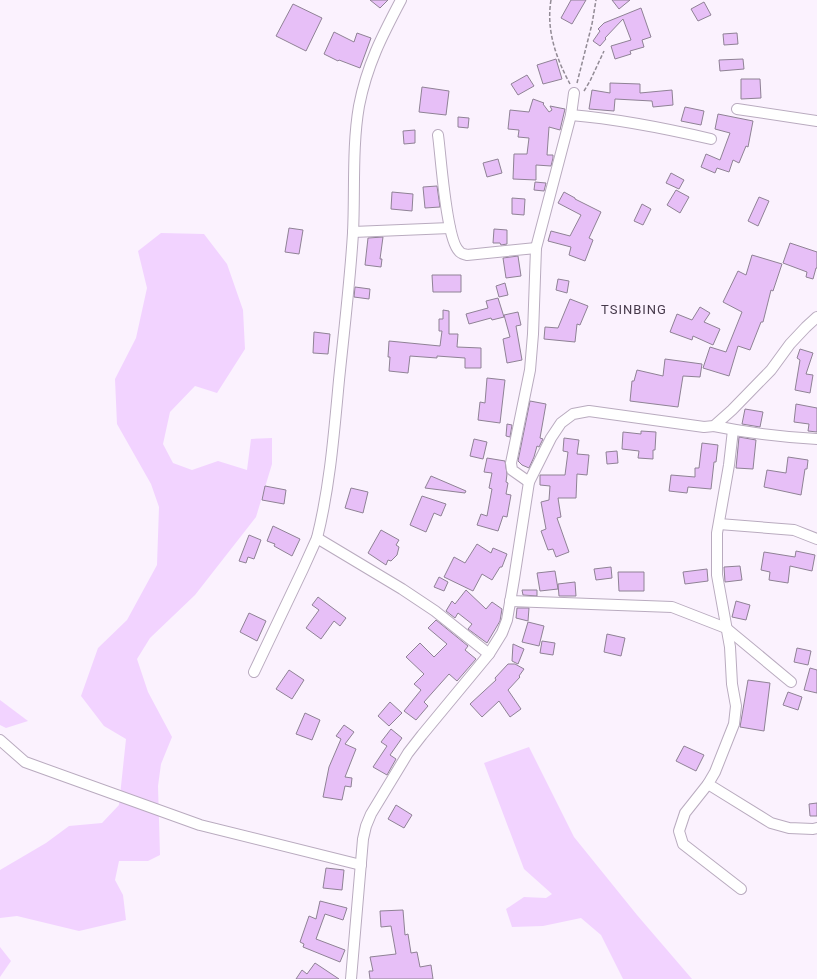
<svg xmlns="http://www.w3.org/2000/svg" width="817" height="979" viewBox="0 0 817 979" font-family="Roboto,sans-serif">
<rect width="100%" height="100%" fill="#fbf2fe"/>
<!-- green -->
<g fill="#f2d3ff">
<polygon points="161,233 204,234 227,264 243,310 245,349 217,393 195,386 170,412 163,444 173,463 192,470 218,461 247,470 251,439 272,438 272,464 256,517 195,595 150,638 137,659 148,692 172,737 161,764 158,786 160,855 148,861 119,861 115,880 123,895 126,920 79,931 17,916 0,918 0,870 46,843 69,826 102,823 119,805 126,739 104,726 81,696 98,648 127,620 157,565 159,507 151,484 117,424 115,379 136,338 147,288 138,251"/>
<polygon points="0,700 28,721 6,728 0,725"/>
<polygon points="529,747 574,837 637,915 692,979 623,979 601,935 581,918 543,926 512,927 506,909 524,897 546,898 552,894 524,869 484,763"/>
<polygon points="0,947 11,961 0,977"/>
</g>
<!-- building -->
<g fill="#e7bff7" stroke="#8f8295">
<polygon points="370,0 388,0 380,8"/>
<polygon points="571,0 586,0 572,24 561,18"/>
<polygon points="612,0 630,0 619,9"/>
<polygon points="704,2 711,15 698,21 691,9"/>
<polygon points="293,4 322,18 306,51 276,36"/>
<polygon points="641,8 651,37 642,40 644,47 630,51 631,54 615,59 611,46 631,40 623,19 605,38 606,39 600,46 593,41 600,31 598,29 604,23"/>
<polygon points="334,32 354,42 357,33 371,38 360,68 339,60 338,61 324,54"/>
<polygon points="737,33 738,44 724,45 723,34"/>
<polygon points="556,59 562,79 543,84 537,65"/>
<polygon points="743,59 744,69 720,71 719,60"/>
<polygon points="527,75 534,86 518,95 511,84"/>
<polygon points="741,79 760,79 761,98 741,99"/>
<polygon points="610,83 640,84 640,93 672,90 673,105 653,107 652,101 615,99 614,111 589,109 592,90 610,93"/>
<polygon points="422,87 449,91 446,115 419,112"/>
<polygon points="533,99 544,103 543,104 549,112 552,110 550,106 565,109 560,130 549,127 547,155 553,155 553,158 551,166 536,165 536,180 513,179 514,154 527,154 529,138 518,137 519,130 508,129 510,110 529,112"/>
<polygon points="685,107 704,111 701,125 681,121"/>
<polygon points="718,114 753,121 748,147 746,146 739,163 733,160 729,172 717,168 715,173 701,167 706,154 720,160 730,133 715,129"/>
<polygon points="458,117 469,118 468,128 458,127"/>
<polygon points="415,130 415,143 404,144 403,131"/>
<polygon points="498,159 502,173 487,177 483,163"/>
<polygon points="671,173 684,180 679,189 666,183"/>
<polygon points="535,182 546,183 544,191 534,190"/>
<polygon points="437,186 440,207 425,208 423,187"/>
<polygon points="676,190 689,197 680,213 667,205"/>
<polygon points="392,192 413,194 412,211 391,209"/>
<polygon points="564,192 575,198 575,199 601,212 589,238 593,240 585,261 569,255 571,247 548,241 551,231 570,236 581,215 558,203"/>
<polygon points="759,197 769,201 758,226 748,221"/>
<polygon points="512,198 525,199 524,215 512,214"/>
<polygon points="642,204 651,209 643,225 634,221"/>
<polygon points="289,228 303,230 299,254 285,252"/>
<polygon points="494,229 507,230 507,244 501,245 500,243 493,243"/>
<polygon points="383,237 380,259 382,259 381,267 365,265 368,238"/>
<polygon points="790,243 817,252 817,268 816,268 813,279 806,277 807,272 783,263"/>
<polygon points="752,255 782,264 773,291 771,290 763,322 761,322 750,350 738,346 729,376 703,368 710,347 726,352 742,312 723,302 738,271 746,275"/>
<polygon points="518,256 521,276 506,278 503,258"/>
<polygon points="432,275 461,275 461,292 433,292"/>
<polygon points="558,279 569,281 567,293 556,290"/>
<polygon points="505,283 508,295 499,297 496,286"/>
<polygon points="355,287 370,289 369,299 354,297"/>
<polygon points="498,298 504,317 492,320 491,318 469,324 466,314 488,308 486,301"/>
<polygon points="570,299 588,306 580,325 577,324 575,342 544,339 545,327 558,328"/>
<polygon points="700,307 710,313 704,322 720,329 713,345 693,336 692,340 670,332 677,314 692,320"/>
<polygon points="443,310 449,311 449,334 458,334 457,347 481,348 481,368 465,368 465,358 437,356 437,358 410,356 408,373 389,371 390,357 388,357 389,341 440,346 442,331 439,331 439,319 443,319"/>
<polygon points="518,312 521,325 516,326 522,360 507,363 503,339 510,337 504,315"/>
<polygon points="314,332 330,334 328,354 313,353"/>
<polygon points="800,349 813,353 806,374 813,375 810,393 795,390 800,360 797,358"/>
<polygon points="665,359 702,364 700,377 683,376 678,407 630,401 632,381 634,381 637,370 663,376"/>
<polygon points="487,378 505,380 500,423 478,420 480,402 485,403"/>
<polygon points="530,401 546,404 540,438 543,439 539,447 537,446 534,457 529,468 522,465 518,461"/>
<polygon points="796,404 817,408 817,432 808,431 809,424 794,422"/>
<polygon points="745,409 763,412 760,427 742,424"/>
<polygon points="507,424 512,425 510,437 506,436"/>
<polygon points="641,431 656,432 655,450 653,450 653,459 638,458 639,451 622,449 623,432 641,434"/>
<polygon points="739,437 756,440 753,469 736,468"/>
<polygon points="564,438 579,440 577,454 589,455 587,475 577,474 576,498 558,498 561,517 557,518 569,552 556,557 553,549 548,550 541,531 546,529 541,502 549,500 550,486 540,485 540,475 565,475 568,452 563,451"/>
<polygon points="474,439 487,442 483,459 470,456"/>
<polygon points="702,443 718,445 716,462 714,462 711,489 688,487 687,493 669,491 671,475 695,477 695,468 699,468"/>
<polygon points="617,451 618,463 607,464 606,452"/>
<polygon points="788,457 808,460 807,469 805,469 801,495 764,487 767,470 786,473"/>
<polygon points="487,458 505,461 507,474 506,482 508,483 506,494 511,495 507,517 503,516 498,531 477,525 481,514 487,516 492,489 489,488 492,473 484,472"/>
<polygon points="431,476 466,491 465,493 425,488"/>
<polygon points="265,486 286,490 284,504 262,500"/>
<polygon points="351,488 368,492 363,513 345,508"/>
<polygon points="422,496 446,504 441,516 434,513 426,532 410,525"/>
<polygon points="273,526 300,539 292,556 274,546 275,544 267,541"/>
<polygon points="381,530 399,540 396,545 399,547 397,555 391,561 388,560 386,565 368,553"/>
<polygon points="249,535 261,540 254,559 248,557 246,563 239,561"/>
<polygon points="477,544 491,553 493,548 507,554 502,567 500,567 492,580 482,574 473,591 444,577 454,557 465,563"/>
<polygon points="796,551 815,555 812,571 790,566 788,583 769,580 770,572 761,570 764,552 795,557"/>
<polygon points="740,566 742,580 725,582 724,567"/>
<polygon points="611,567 612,578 596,580 594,569"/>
<polygon points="707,569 708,581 685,584 683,572"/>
<polygon points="555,571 558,589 540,591 537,573"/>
<polygon points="618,572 644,572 644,591 619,591"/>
<polygon points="439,577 448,582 444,591 434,587"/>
<polygon points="575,582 576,596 559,596 558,584"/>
<polygon points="466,590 486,609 492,602 502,609 500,621 487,643 468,629 472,624 458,613 455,618 446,611 452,601 455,604"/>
<polygon points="522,590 537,590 537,596 523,595"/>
<polygon points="318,597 346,618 340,626 334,621 321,639 306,628 319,610 312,605"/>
<polygon points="736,601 750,605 746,620 732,617"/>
<polygon points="517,608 529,608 528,621 516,618"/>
<polygon points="249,613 266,621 257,641 240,632"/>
<polygon points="436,620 468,646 465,650 476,659 457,681 449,674 424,702 428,706 416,720 404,711 421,690 414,684 424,674 406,657 420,643 434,657 447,644 428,628"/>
<polygon points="528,622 544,626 539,646 522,642"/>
<polygon points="607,634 625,638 621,656 604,652"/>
<polygon points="542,641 555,643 553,655 540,653"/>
<polygon points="513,644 524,649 518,664 512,661"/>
<polygon points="797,648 811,651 808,665 794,662"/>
<polygon points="508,664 515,664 524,669 519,676 520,677 508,690 521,709 510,717 499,701 482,717 470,704 496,680 495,678"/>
<polygon points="810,668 817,670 817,693 804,690"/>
<polygon points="289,670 304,680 292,699 276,689"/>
<polygon points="748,680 770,683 764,731 740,727"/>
<polygon points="788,692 802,697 798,710 783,705"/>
<polygon points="390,702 402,713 389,726 378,716"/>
<polygon points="305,713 320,720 312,740 296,734"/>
<polygon points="344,725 354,732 345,744 356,749 345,777 352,778 351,787 345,786 342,800 323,797 329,767 341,739 336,736"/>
<polygon points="391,729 402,738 390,755 396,759 387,775 373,767 387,746 381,742"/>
<polygon points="684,746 704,755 696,771 676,761"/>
<polygon points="817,803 817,816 810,816 809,804"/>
<polygon points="396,805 412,815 404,828 388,819"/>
<polygon points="326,868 344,870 342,890 323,888"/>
<polygon points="320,901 347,908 343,920 325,914 316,939 345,950 340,962 303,947 304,944 300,942 309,916 316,919"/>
<polygon points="403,910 405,935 408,934 411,953 417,952 420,967 431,965 433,979 370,979 369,971 373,971 370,957 396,954 391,926 381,927 380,911"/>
<polygon points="315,963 339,979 296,979 302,970 307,974"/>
</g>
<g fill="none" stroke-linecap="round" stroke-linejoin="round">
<defs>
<g id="minor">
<polyline points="737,109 817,121"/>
<path d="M571,115c47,4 93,13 140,24"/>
<path d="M438,135c3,21 8,104 21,116 2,3 5,3 8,4l69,-7"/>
<polyline points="353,232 450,228"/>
<path d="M714,426c34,7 68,11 103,13"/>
<polyline points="733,430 729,465 717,533 717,575 730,647 732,684 736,706 734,724 715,772 708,784 771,823 789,828 813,829 817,828"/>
<polyline points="529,482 512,470 511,463 530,370 533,334 536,248 571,115 574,93"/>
<polyline points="719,524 794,530 817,539"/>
<path d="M317,538c13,-52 17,-105 22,-158 5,-49 11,-98 14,-147 2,-41 -1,-87 6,-127 8,-41 23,-70 42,-106"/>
<polyline points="510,601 672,607 726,628 791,682"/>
<polyline points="254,672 303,569 317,538 402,589 435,611 489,654"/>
<polyline points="0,740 25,762 200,825 361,865"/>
<polyline points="708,784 685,813 679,831 683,844 741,889"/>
<polyline points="351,979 363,839 366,826 371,814 408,753 422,735 489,654 502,633 507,620 514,579 529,482 551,438 561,423 573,414 589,411 704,427 714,426 732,410 771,370 790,344 806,327 817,317"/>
</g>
</defs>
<!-- minor casing -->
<use href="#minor" stroke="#b9abbf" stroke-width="12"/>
<!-- path -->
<g stroke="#928b95" stroke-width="1.5" stroke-dasharray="4 2" stroke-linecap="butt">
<path d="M551,0c-5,30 5,58 19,84"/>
<polyline points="577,83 592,24 596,0"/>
<polyline points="584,91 590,81 604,51"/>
</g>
<!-- minor -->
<use href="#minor" stroke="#fff" stroke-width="10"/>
</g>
<g text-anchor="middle" stroke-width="3" stroke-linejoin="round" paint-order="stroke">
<!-- quarter labels -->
<g font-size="13" letter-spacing="1" fill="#45394a" stroke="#fbf2fe">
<text x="634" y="314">TSINBING</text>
</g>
</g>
</svg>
